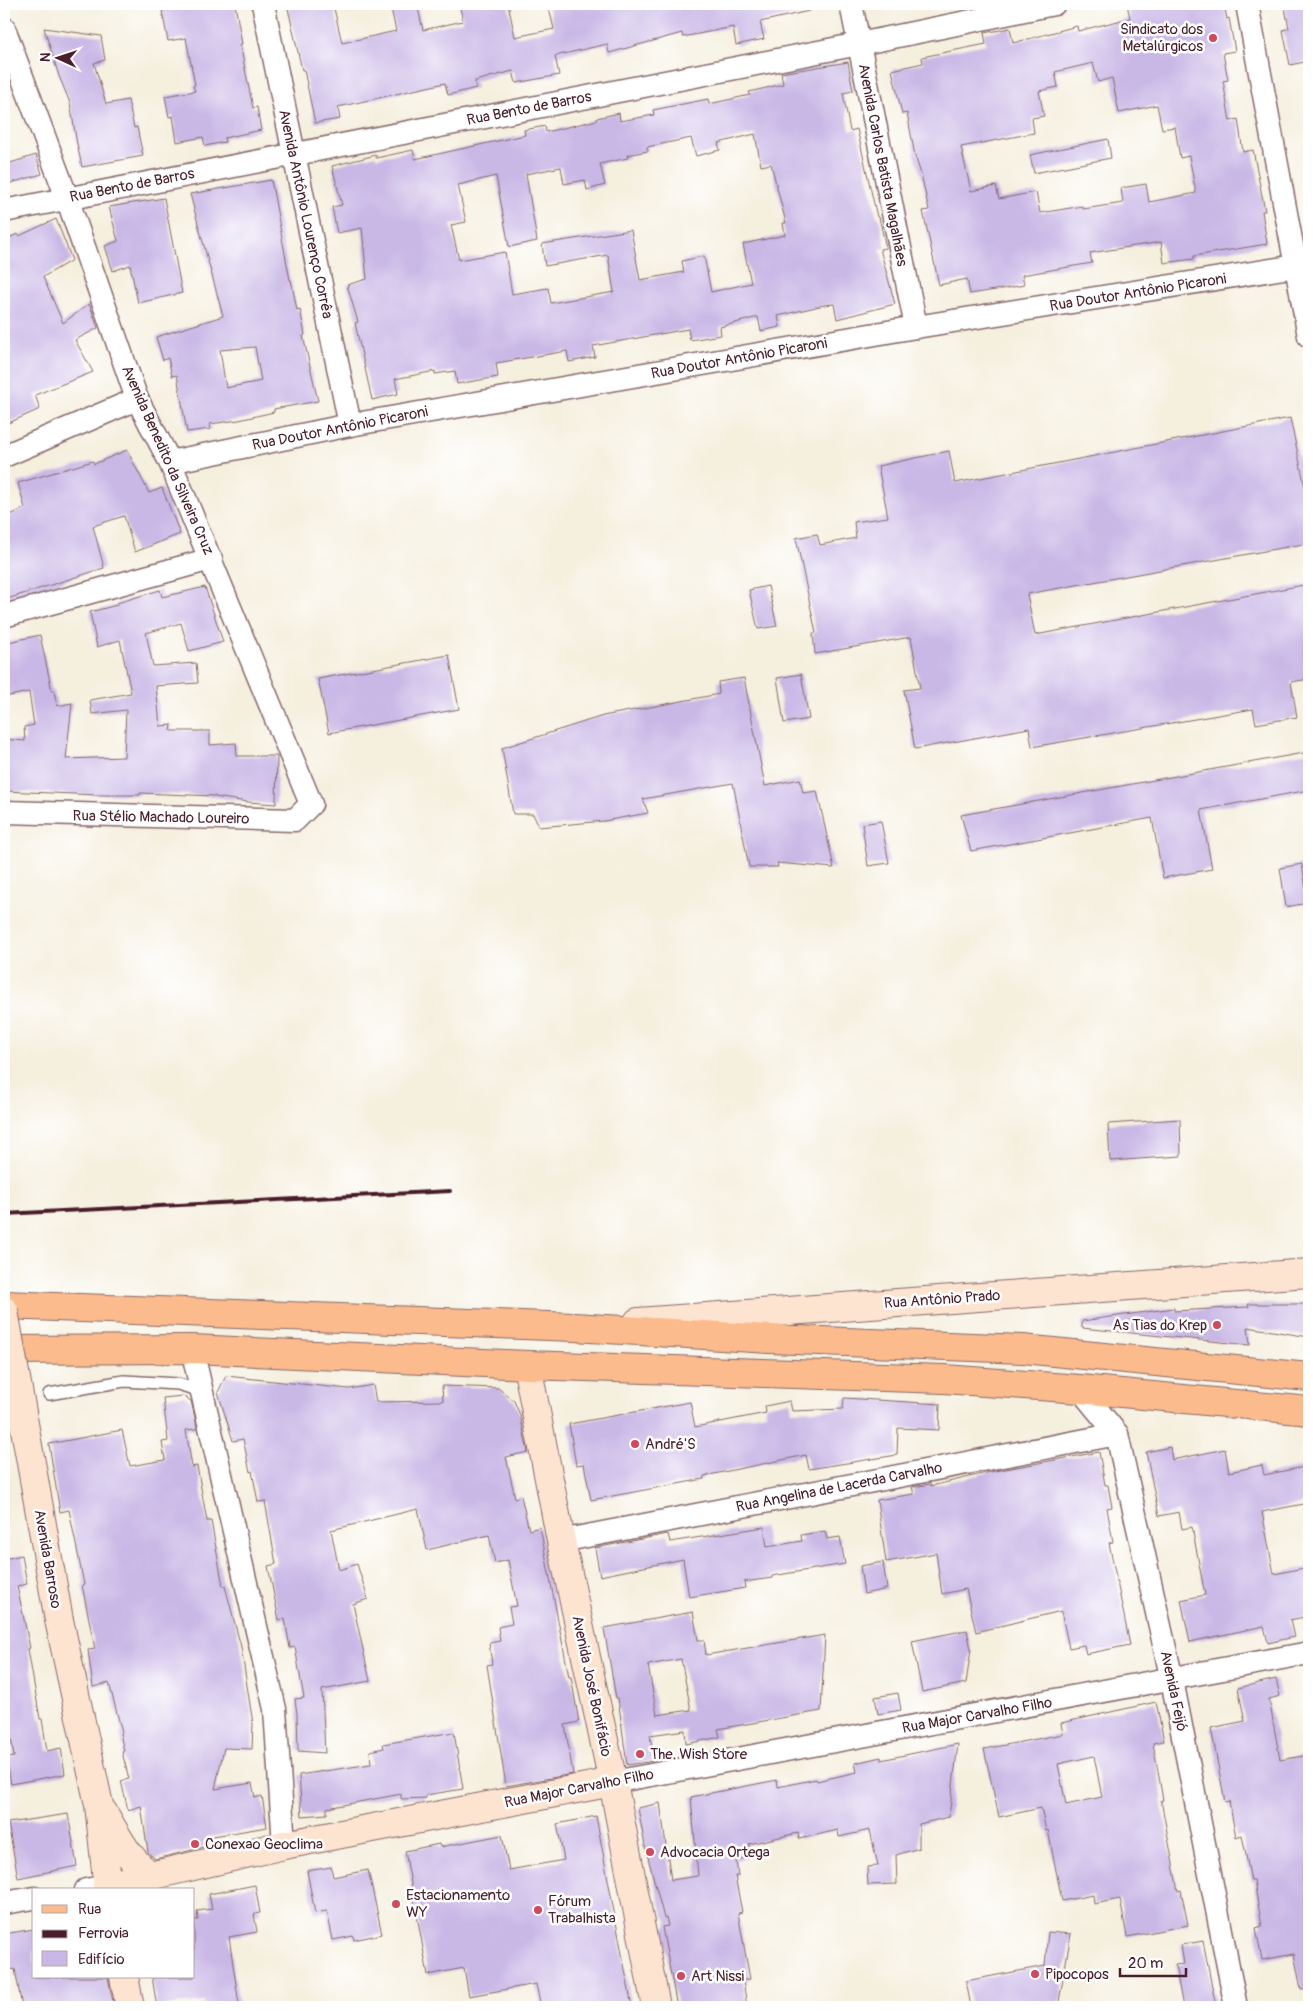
<svg xmlns="http://www.w3.org/2000/svg" width="1313" height="2011" viewBox="0 0 1313 2011" font-family="Pangolin,sans-serif">
<rect width="100%" height="100%" fill="#fff"/>
<filter id="ink" filterUnits="userSpaceOnUse"><feTurbulence type="fractalNoise" baseFrequency=".02" numOctaves="2"/><feDisplacementMap in="SourceGraphic" scale="10" xChannelSelector="R" yChannelSelector="G"/><feConvolveMatrix kernelMatrix="1 2 1 2 8 2 1 2 1" color-interpolation-filters="sRGB"/></filter>
<filter id="wash" filterUnits="userSpaceOnUse"><feTurbulence type="fractalNoise" baseFrequency=".0096" numOctaves="4" result="noise"/><feDisplacementMap in="SourceGraphic" scale="20" xChannelSelector="R" yChannelSelector="G"/><feGaussianBlur stdDeviation="1.12" result="paint"/><feColorMatrix in="noise" values="0 0 0 0 0 0 0 0 0 0 0 0 0 0 0 0 0 1.4 0 .05"/><feComposite in="paint" operator="in"/></filter>
<g filter="url(#wash)">
<rect width="100%" height="100%" fill="#f5efde"/>
<g id="blocks">
<!-- building -->
<g fill="#c9b7e6" fill-rule="evenodd">
<polygon points="197,4 235,4 242,44 240,44 253,108 257,107 261,130 224,138 225,142 205,146 203,137 177,142 173,116 169,117 165,96 195,91 193,86 195,85 186,38 168,41 162,11"/>
<polygon points="287,4 333,4 342,43 396,31 390,4 417,4 423,30 463,21 459,4 508,4 515,37 554,29 548,4 808,4 809,11 760,22 764,39 736,45 733,27 683,37 682,33 609,53 607,44 555,56 559,75 516,83 513,71 475,81 476,88 448,95 445,83 338,107 340,119 315,123 304,70 302,70"/>
<path d="M1127,4h97l3,15 2,-1 6,33 -12,2 5,27 -5,1 7,40 8,-2 5,33 10,-2 12,61h-3l5,33 -73,12v3l-30,4 -3,-21 -71,11 2,10 -70,12 2,10 -22,4 -32,5 -3,-15 -28,6 -16,-74 6,-1 -8,-36 -6,-18 -8,-43 -5,1 -10,-44 31,-7 -1,-6 64,-13 -2,-11 26,-5 3,15 64,-17 1,5 52,-13zM1093,63l5,19 14,-4 7,35 38,-8 5,24 13,-2 5,31 9,-2 7,37 -47,9 -3,-18 -25,4 2,15 -40,6v-3l-43,7 -4,-21 -37,7 -3,-13 -25,5 -10,-44 73,-14 -2,-15 12,-2 -5,-25 19,-4 -3,-15z"/>
<polygon points="1284,4 1309,4 1309,61 1290,65 1283,30 1289,28"/>
<polygon points="44,28 101,36 105,60 94,63 106,104 128,100 134,128 137,127 143,156 82,167 77,144 70,103 59,76"/>
<path d="M848,62l5,29 -10,2 7,38 7,-2 20,88h2l7,31 -6,1 15,55 -58,15 -3,-15 -10,1 -46,11 2,11 -19,4 -3,-14 -38,10 1,8 -31,5 -2,-11 -39,7 -56,10 2,11 -26,5 -2,-11 -71,12 2,14 -41,7 -2,-13 -20,3v-3l-40,8 3,15 -26,6 -17,-77 3,-1 -11,-37 20,-6 -5,-51 -25,5 -5,-26 10,-2 -10,-39 44,-11v3l37,-8 2,9 110,-24 -1,-5 21,-4 1,6 51,-12v-2l22,-5 1,8 34,-6 -1,-5 55,-11 1,5 41,-9 -1,-3 34,-8 -2,-11zM755,134l6,32 10,-2 15,59h-3l2,12 -42,9 8,39 -40,9 -7,-36 -22,5 2,11 -44,8 -9,-50 -89,14 3,22 63,-11 6,37 -63,11 -3,-15 -36,6 -7,-42 -46,8 -8,-35 15,-3 -8,-37 38,-9 13,71 28,-6 -11,-67 35,-7 3,17 21,-4 2,10 18,-5 -5,-21 28,-6 -1,-3 21,-4 -1,-4 44,-9 5,18 24,-6 -2,-7z"/>
<polygon points="1108,139 1111,158 1034,173 1030,155"/>
<polygon points="36,155 42,174 4,185 4,165"/>
<path d="M271,180l19,100h1l6,30 3,-1 5,26 -2,1 15,65 -44,8v3l-35,8 -29,4 1,5 -24,3 -10,-57 -5,1 -4,-18 -5,2 -7,-23 67,-21 -33,-122zM255,347l6,34 -35,7 -6,-38z"/>
<polygon points="164,198 182,293 138,303 130,265 113,271 105,246 118,241 109,207"/>
<polygon points="56,219 72,260 43,277 63,323 89,304 92,311 98,328 75,340 93,372 35,395 40,409 4,425 4,240 18,234 19,236"/>
<polygon points="1290,418 1309,505 1309,543 1027,594 1035,635 1309,584 1309,679 1291,682 1297,717 1256,724 1253,709 1032,747 1029,728 915,749 904,690 920,688 911,637 815,654 813,633 816,633 796,538 817,534 820,545 856,538 854,522 888,517 878,466 949,451 955,483"/>
<polygon points="127,450 149,493 162,488 180,534 135,552 124,516 93,526 104,568 4,600 4,518 25,508 18,483 93,461 94,464"/>
<polygon points="768,586 777,626 758,629 749,590"/>
<polygon points="205,587 223,642 189,651 181,623 146,633 153,666 196,663 198,683 156,686 160,726 172,725 171,731 210,731 210,745 236,743 237,756 277,756 276,804 248,802 215,797 215,796 140,793 140,795 98,795 4,791 4,739 25,741 24,727 34,725 29,692 4,697 4,643 40,635 52,691 54,691 57,706 72,703 66,759 124,757 126,710 92,714 90,700 131,693 120,640 97,647 90,612 117,605 117,603 160,590 162,597"/>
<polygon points="449,655 459,709 329,733 318,679"/>
<polygon points="801,674 809,719 784,723 777,678"/>
<polygon points="744,678 765,786 800,779 803,793 817,791 834,868 777,863 778,867 749,867 733,783 643,799 648,813 604,821 539,827 533,814 513,814 502,748 603,716 719,694 718,682"/>
<polygon points="1309,752 1309,790 1201,810 1212,869 1163,878 1152,818 971,851 961,815"/>
<polygon points="881,821 889,863 868,866 862,824"/>
<polygon points="1302,864 1308,903 1286,907 1280,868"/>
<polygon points="1180,1119 1181,1156 1110,1161 1108,1124"/>
<polygon points="1248,1304 1309,1304 1309,1337 1248,1327 1250,1345 1082,1328 1082,1321 1174,1308 1174,1311 1249,1307"/>
<polygon points="226,1376 349,1389 373,1385 376,1402 443,1401 442,1386 498,1388 514,1401 520,1415 528,1452 506,1457 515,1498 521,1496 529,1530 540,1527 569,1677 571,1677 579,1722 565,1725 573,1774 506,1786 487,1665 492,1664 489,1643 500,1641 498,1627 512,1624 509,1607 517,1606 508,1560 495,1563 489,1535 427,1550 418,1509 331,1530 339,1570 357,1564 368,1599 353,1604 370,1681 322,1690 325,1753 298,1751 297,1714 295,1699 304,1698 295,1647 290,1648 285,1619 279,1620 268,1566 276,1564 265,1501 258,1502 252,1471 250,1472 243,1439 233,1441 218,1392"/>
<polygon points="183,1396 191,1401 197,1427 197,1429 186,1430 192,1467 197,1466 207,1521 211,1521 223,1586 225,1586 241,1647 253,1724 252,1749 224,1748 215,1789 252,1783 255,1798 262,1796 267,1827 208,1837 209,1846 155,1859 148,1852 141,1806 128,1810 121,1781 129,1779 122,1752 124,1751 120,1733 122,1732 109,1683 93,1687 88,1650 95,1649 82,1585 84,1584 69,1510 60,1512 49,1444 122,1430 130,1466 165,1460 162,1442 168,1441 163,1398"/>
<polygon points="844,1398 940,1404 939,1430 898,1428 897,1455 809,1469 806,1455 704,1476 704,1479 591,1500 584,1464 576,1465 569,1424 690,1402 695,1427 766,1413 765,1406 790,1401 792,1411 843,1409"/>
<polygon points="1170,1447 1172,1460 1225,1449 1229,1472 1262,1465 1264,1475 1309,1466 1309,1503 1262,1512 1274,1574 1309,1567 1309,1616 1290,1620 1294,1637 1268,1643 1264,1626 1190,1642 1181,1600 1205,1595 1192,1527 1182,1529 1179,1512 1159,1516 1146,1452"/>
<polygon points="1099,1452 1105,1485 1108,1485 1112,1507 1107,1508 1113,1542 1109,1543 1130,1645 1086,1654 1084,1645 1069,1648 1061,1611 976,1632 966,1589 942,1594 936,1553 886,1562 877,1500 914,1494 912,1487 931,1484 931,1486 995,1471"/>
<polygon points="764,1527 767,1547 802,1541 801,1535 825,1531 827,1539 840,1537 845,1564 772,1576 772,1578 744,1582 745,1588 689,1597 683,1559 600,1576 595,1548 668,1534 670,1542"/>
<polygon points="22,1555 27,1584 17,1586 30,1648 28,1649 40,1719 42,1719 47,1751 61,1748 65,1774 11,1784 6,1758 14,1757 8,1717 4,1718 4,1559"/>
<polygon points="883,1562 887,1589 864,1594 860,1566"/>
<path d="M693,1612l5,28h6l2,15 119,-20 -4,76 -103,18 2,8 -34,7 -1,-14 -35,5 4,26 -27,4 -9,-67h-2l-12,-70zM681,1659l10,51 -34,5 -9,-50z"/>
<polygon points="967,1630 971,1649 966,1683 922,1692 912,1641"/>
<polygon points="1276,1679 1280,1696 1269,1699 1280,1760 1309,1755 1309,1988 1301,1989 1294,1954 1262,1960 1256,1928 1262,1926 1254,1881 1251,1881 1242,1835 1236,1837 1229,1801 1225,1802 1211,1728 1245,1721 1238,1688"/>
<polygon points="898,1693 901,1710 878,1714 875,1697"/>
<path d="M1156,1702l8,39 -11,2 10,57h-2l17,91 3,-1 7,35 -61,12 -7,-38 -26,5 -1,-9 -31,6 -14,-71 -2,1 -5,-23 -42,9 -15,-68 79,-15 -2,-11zM1094,1756l8,41 -36,8 -8,-41z"/>
<polygon points="454,1732 463,1789 426,1795 426,1798 401,1799 401,1794 327,1808 327,1814 302,1816 299,1775 371,1764 370,1751 384,1748 383,1744"/>
<polygon points="958,1744 949,1817 919,1824 919,1848 896,1855 897,1884 868,1885 867,1867 878,1866 870,1830 839,1837 838,1830 799,1839 798,1833 749,1844 747,1858 736,1860 738,1876 735,1876 742,1912 738,1913 750,1979 743,1980 747,2007 677,2007 662,1927 668,1926 666,1917 664,1918 645,1846 638,1808 660,1803 671,1880 698,1876 691,1797 777,1780 778,1787 816,1779 817,1781 857,1772 855,1763 881,1757 881,1760"/>
<polygon points="68,1814 77,1866 18,1878 8,1823"/>
<polygon points="596,1816 632,2007 541,2007 536,1984 469,1996 464,1968 428,1975 405,1851 439,1844 440,1847 502,1835 509,1870 564,1860 557,1824"/>
<polygon points="331,1867 333,1877 368,1870 382,1934 354,1940 353,1936 333,1940 327,1911 315,1913 307,1871"/>
<polygon points="255,1885 260,1913 254,1914 257,1932 229,1937 239,2005 205,2007 204,2002 157,2007 152,1977 194,1977 194,1920 198,1920 197,1911 212,1909 209,1894"/>
<polygon points="34,1929 34,1977 108,1977 114,2007 22,2007 15,1969 4,1971 4,1934"/>
<polygon points="1048,1932 1071,1934 1058,2007 971,2007 966,1981 1045,1966"/>
<polygon points="1203,1941 1216,2007 1183,2007 1175,1965 1184,1964 1181,1945"/>
</g>
</g>
</g>
<g filter="url(#ink)">
<use href="#blocks" fill-opacity="0" stroke="#86686a" stroke-width="1"/>
<g fill="none" stroke-linecap="round" stroke-linejoin="round">
<defs>
<polyline id="lane" points="49,1394 124,1381 178,1384 201,1391"/>
<g id="street">
<polyline points="263,4 350,425"/>
<polyline points="851,4 916,327"/>
<polyline points="1247,4 1309,336"/>
<polyline points="4,28 67,198 137,399 170,462 311,804 295,820 4,812"/>
<polyline points="4,211 859,44 1054,4"/>
<polyline points="4,456 137,399"/>
<polyline points="170,462 350,425 916,327 1309,264"/>
<polyline points="4,616 211,559"/>
<polyline points="192,1349 275,1709 284,1845"/>
<polyline points="1080,1389 1117,1434 1172,1680 1236,2007"/>
<polyline points="561,1541 1117,1434"/>
<polyline points="613,1782 1309,1653"/>
<polyline points="86,1890 107,1886"/>
<polyline points="4,1903 34,1898"/>
</g>
<g id="secondary">
<polyline points="638,1322 1309,1273"/>
<polyline points="527,1365 561,1541 613,1782 656,2007"/>
<polyline points="59,1620 99,1805 108,1890"/>
<path d="M103,1812c16,27 24,46 49,65"/>
<polyline points="107,1886 284,1845 613,1782"/>
<polyline points="124,1977 130,2007"/>
</g>
<g id="primary">
<polyline points="4,1305 574,1327 770,1339 1023,1349 1309,1377"/>
<polyline points="4,1350 192,1349 527,1365 944,1379 1080,1389 1309,1411"/>
</g>
</defs>
<!-- lane casing -->
<use href="#lane" stroke="#86686a" stroke-width="14"/>
<!-- street casing -->
<use href="#street" stroke="#86686a" stroke-width="25"/>
<!-- secondary casing -->
<use href="#secondary" stroke="#86686a" stroke-width="30"/>
<!-- primary casing -->
<use href="#primary" stroke="#86686a" stroke-width="30"/>
<!-- lane -->
<use href="#lane" stroke="#fff" stroke-width="11"/>
<!-- street -->
<use href="#street" stroke="#fff" stroke-width="22"/>
<!-- secondary -->
<use href="#secondary" stroke="#fde4d1" stroke-width="28"/>
<!-- primary -->
<use href="#primary" stroke="#fbbb8d" stroke-width="28"/>
<!-- rail -->
<polyline stroke="#4a1f2b" stroke-width="4" points="4,1214 450,1191"/>
<defs>
<polyline id="secondary-bridge" points="4,1311 59,1620"/>
</defs>
<!-- secondary-bridge casing -->
<use href="#secondary-bridge" stroke="#86686a" stroke-width="30" stroke-linecap="butt"/>
<!-- secondary-bridge -->
<use href="#secondary-bridge" stroke="#fde4d1" stroke-width="28"/>
</g>
</g>
<!-- markers -->
<g fill="#d1495b" stroke="#fff" stroke-width="2">
<circle cx="1213" cy="38" r="5"/>
<circle cx="1217" cy="1325" r="5"/>
<circle cx="635" cy="1444" r="5"/>
<circle cx="640" cy="1754" r="5"/>
<circle cx="195" cy="1844" r="5"/>
<circle cx="650" cy="1852" r="5"/>
<circle cx="396" cy="1904" r="5"/>
<circle cx="538" cy="1910" r="5"/>
<circle cx="1035" cy="1974" r="5"/>
<circle cx="681" cy="1976" r="5"/>
</g>
<g text-anchor="middle" stroke-width="5" stroke-linejoin="round" paint-order="stroke">
<!-- poi labels -->
<g font-size="15" fill="#4a1f2b" stroke="#fff" text-anchor="start">
<text x="1203" y="34" text-anchor="end">Sindicato dos<tspan x="1203" dy="17">Metalúrgicos</tspan></text>
<text x="1207" y="1330" text-anchor="end">As Tias do Krep</text>
<text x="645" y="1449">André'S</text>
<text x="650" y="1759">The. Wish Store</text>
<text x="205" y="1849">Conexao Geoclima</text>
<text x="660" y="1857">Advocacia Ortega</text>
<text x="406" y="1900">Estacionamento<tspan x="406" dy="17">WY</tspan></text>
<text x="548" y="1906">Fórum<tspan x="548" dy="17">Trabalhista</tspan></text>
<text x="1045" y="1979">Pipocopos</text>
<text x="691" y="1981">Art Nissi</text>
</g>
<!-- street labels -->
<g font-size="15" fill="#4a1f2b" stroke="#fff">
<text transform="translate(529 108) rotate(-11)" y="5">Rua Bento de Barros</text>
<text transform="translate(883 165) rotate(79)" y="5">Avenida Carlos Batista Magalhães</text>
<text transform="translate(132 185) rotate(-11)" y="5">Rua Bento de Barros</text>
<text transform="translate(306 214) rotate(78)" y="5">Avenida Antônio Lourenço Corrêa</text>
<text transform="translate(1138 292) rotate(-9)" y="5">Rua Doutor Antônio Picaroni</text>
<text transform="translate(739 358) rotate(-10)" y="5">Rua Doutor Antônio Picaroni</text>
<text transform="translate(340 428) rotate(-11)" y="5">Rua Doutor Antônio Picaroni</text>
<text transform="translate(168 460) rotate(66)" y="5">Avenida Benedito da Silveira Cruz</text>
<text transform="translate(161 817) rotate(1)" y="5">Rua Stélio Machado Loureiro</text>
<text transform="translate(942 1299) rotate(-4)" y="5">Rua Antônio Prado</text>
<text transform="translate(839 1487) rotate(-11)" y="5">Rua Angelina de Lacerda Carvalho</text>
<text transform="translate(48 1559) rotate(80)" y="5">Avenida Barroso</text>
<text transform="translate(592 1686) rotate(78)" y="5">Avenida José Bonifácio</text>
<text transform="translate(1174 1691) rotate(78)" y="5">Avenida Feijó</text>
<text transform="translate(977 1715) rotate(-10)" y="5">Rua Major Carvalho Filho</text>
<text transform="translate(579 1788) rotate(-11)" y="5">Rua Major Carvalho Filho</text>
</g>
</g>
<!-- margin -->
<rect width="1313" height="2011" fill="none" stroke="#fff" stroke-width="20"/>
<!-- legend -->
<rect x="32" y="1888" width="162" height="90" fill="#ffffff" stroke="#b7a5aa"/>
<rect x="42" y="1905" width="25" height="8" fill="#fbbb8d" stroke="#b7a5aa"/>
<text x="78" y="1914" font-size="15" fill="#4a1f2b">Rua</text>
<rect x="42" y="1930" width="25" height="8" fill="#4a1f2b" stroke="#b7a5aa"/>
<text x="78" y="1938" font-size="15" fill="#4a1f2b">Ferrovia</text>
<rect x="42" y="1951" width="25" height="15" fill="#c9b7e6" stroke="#b7a5aa"/>
<text x="78" y="1964" font-size="15" fill="#4a1f2b">Edifício</text>
<!-- north arrow -->
<g transform="translate(58 58) rotate(273)" stroke="#ffffff" stroke-width="4" paint-order="stroke">
<path d="M0-4L9 19L0 12L-9 19Z" fill="#4a1f2b"/>
<text y="-8" font-size="14" font-weight="bold" text-anchor="middle" fill="#4a1f2b">N</text>
</g>
<!-- scale -->
<path d="M1120 1968v8h66v-8" fill="none" stroke="#4a1f2b" stroke-width="2.5"/>
<text x="1128" y="1968" font-size="15" fill="#4a1f2b" stroke="#ffffff" stroke-width="4" paint-order="stroke">20 m</text>
</svg>
